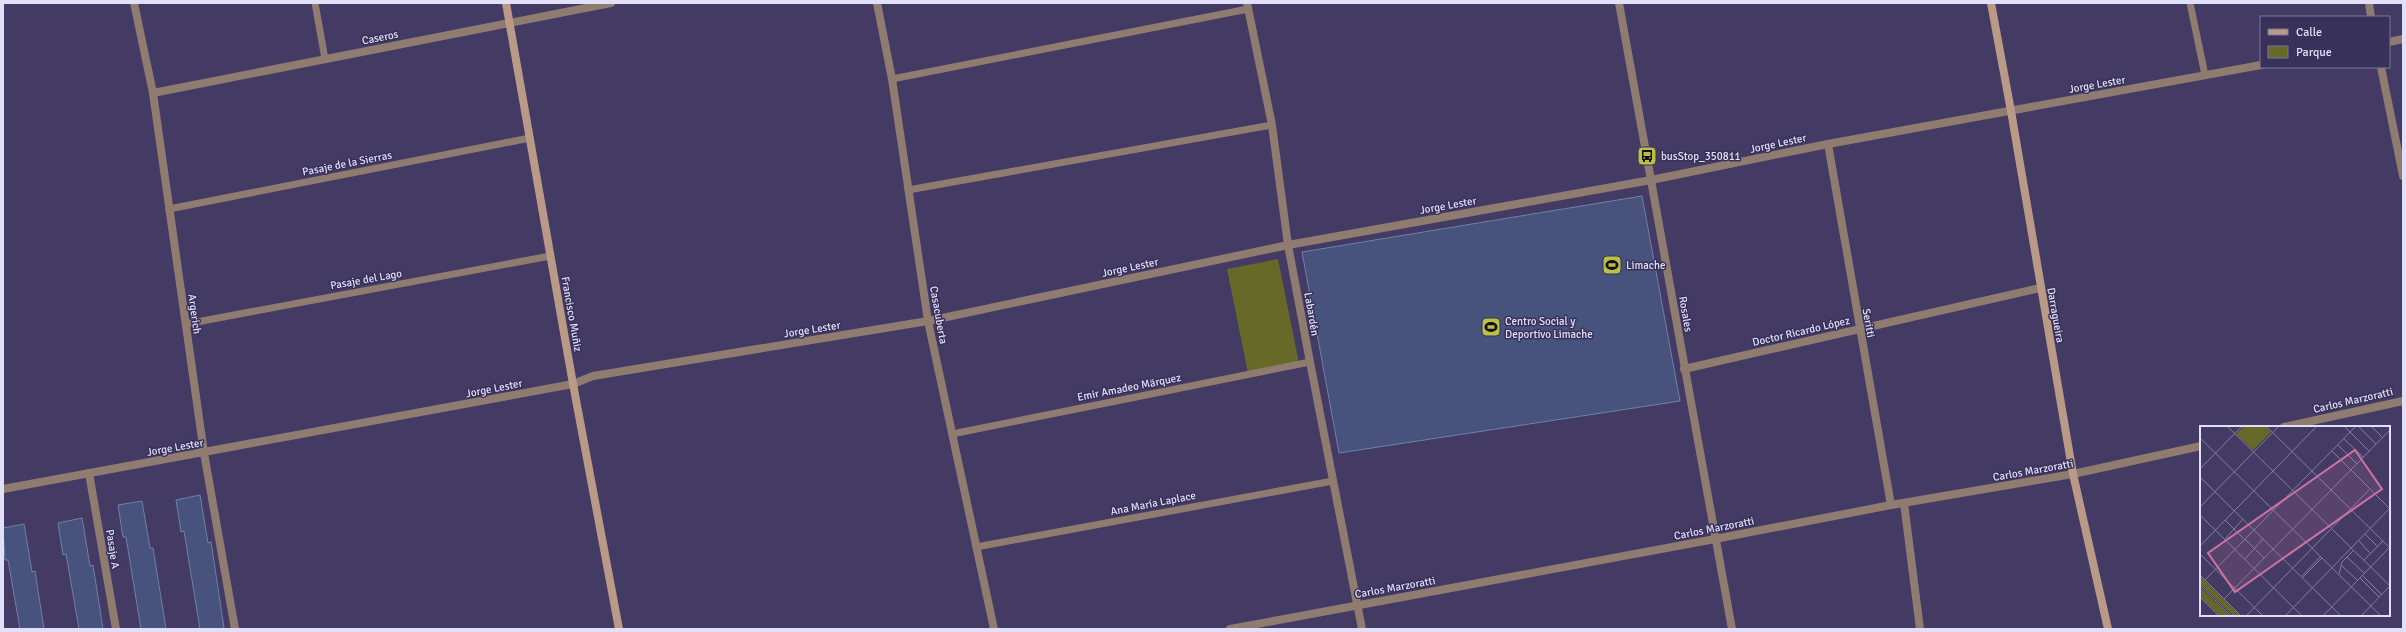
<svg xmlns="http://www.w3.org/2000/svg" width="2406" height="632" viewBox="0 0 2406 632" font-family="Signika,sans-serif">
<rect width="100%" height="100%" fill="#433b64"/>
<!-- green -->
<polygon fill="#666927" points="1278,259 1299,363 1248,373 1227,269"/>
<!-- building -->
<g fill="#47537c" stroke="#717fab">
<polygon points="1642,196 1680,401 1339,453 1302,252"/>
<polygon points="200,495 208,543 211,542 224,628 217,629 200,629 184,531 181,532 176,500"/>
<polygon points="142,501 150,548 153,548 166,629 141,629 126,537 123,537 118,505"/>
<polygon points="82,518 90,566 93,565 103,629 79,629 66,554 63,555 58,523"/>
<polygon points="24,524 32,572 35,571 44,629 20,629 8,560 5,560 3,528"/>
</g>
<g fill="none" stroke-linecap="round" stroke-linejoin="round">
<!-- lane -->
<g stroke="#8f7b6f" stroke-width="7">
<polyline points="315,3 325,59"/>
<polyline points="2190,3 2205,75"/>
<polyline points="892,79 1248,9"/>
<polyline points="908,190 1272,125"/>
<polyline points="169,209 530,138"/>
<polyline points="186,324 550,256"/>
<polyline points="952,434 1310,362"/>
<polyline points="976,547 1333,481"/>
</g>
<!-- street -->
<g stroke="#8f7b6f" stroke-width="8">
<polyline points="134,3 153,93 204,453 235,629"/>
<polyline points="877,3 892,79 928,321 994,629"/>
<polyline points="1247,3 1272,125 1288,245 1310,362 1362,629"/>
<polyline points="1619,3 1732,629"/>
<polyline points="2369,3 2371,17"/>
<polyline points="2389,42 2403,39"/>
<polyline points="2381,67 2403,176"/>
<polyline points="153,93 611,3"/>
<polyline points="1828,144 1891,505"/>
<polyline points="1684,369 2040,288"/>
<polyline points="2284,427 2403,401"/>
<polyline points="89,473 116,629"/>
<polyline points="3,489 573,384 593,376 928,321 1288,245 1651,180 1828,144 2261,65"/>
<polyline points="1904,503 1920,629"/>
<polyline points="1230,629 1715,539 1891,505 2073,474 2201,446"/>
</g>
<!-- secondary -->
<g stroke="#ba9987" stroke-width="8">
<polyline points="506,3 573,384 619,629"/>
<polyline points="1991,3 2011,111 2073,474 2108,629"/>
</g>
</g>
<!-- icons -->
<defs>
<symbol id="bus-square" viewBox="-11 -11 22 22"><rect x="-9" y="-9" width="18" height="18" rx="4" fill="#bcbf44" stroke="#383159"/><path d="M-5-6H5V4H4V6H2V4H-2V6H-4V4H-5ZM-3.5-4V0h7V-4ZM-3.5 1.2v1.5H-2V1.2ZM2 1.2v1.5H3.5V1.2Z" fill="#111"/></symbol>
<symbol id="stadium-square" viewBox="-11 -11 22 22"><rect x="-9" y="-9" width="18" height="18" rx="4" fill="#bcbf44" stroke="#383159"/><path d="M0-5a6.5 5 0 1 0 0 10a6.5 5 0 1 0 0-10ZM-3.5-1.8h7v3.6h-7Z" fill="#111"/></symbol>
</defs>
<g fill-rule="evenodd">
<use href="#bus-square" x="1636" y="145" width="22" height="22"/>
<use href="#stadium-square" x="1601" y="254" width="22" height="22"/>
<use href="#stadium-square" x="1480" y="316" width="22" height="22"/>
</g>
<g text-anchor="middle" stroke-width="3" stroke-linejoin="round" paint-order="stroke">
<!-- street labels -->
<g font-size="11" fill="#e2dff9" stroke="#383159">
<text transform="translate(380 37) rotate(-11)" y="4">Caseros</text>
<text transform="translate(2097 84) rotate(-10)" y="4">Jorge Lester</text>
<text transform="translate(1778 143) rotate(-12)" y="4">Jorge Lester</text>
<text transform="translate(347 163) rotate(-11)" y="4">Pasaje de la Sierras</text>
<text transform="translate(1448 205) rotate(-10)" y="4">Jorge Lester</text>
<text transform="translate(1130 267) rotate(-12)" y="4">Jorge Lester</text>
<text transform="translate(366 279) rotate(-10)" y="4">Pasaje del Lago</text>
<text transform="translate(195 314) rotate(82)" y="4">Argerich</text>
<text transform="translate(572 314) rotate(80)" y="4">Francisco Muñiz</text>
<text transform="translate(1312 314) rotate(80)" y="4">Labardén</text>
<text transform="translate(1686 314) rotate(80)" y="4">Rosales</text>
<text transform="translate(939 315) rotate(80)" y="4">Casacuberta</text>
<text transform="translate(2056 315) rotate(80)" y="4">Darragueira</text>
<text transform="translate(1869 323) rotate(80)" y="4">Seritti</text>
<text transform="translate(812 329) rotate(-9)" y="4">Jorge Lester</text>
<text transform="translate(1801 331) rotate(-13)" y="4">Doctor Ricardo López</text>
<text transform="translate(1129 387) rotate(-11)" y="4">Emir Amadeo Märquez</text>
<text transform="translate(494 388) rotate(-11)" y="4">Jorge Lester</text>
<text transform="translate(2353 400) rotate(-13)" y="4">Carlos Marzoratti</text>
<text transform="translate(175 447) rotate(-10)" y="4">Jorge Lester</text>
<text transform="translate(2033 470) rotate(-10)" y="4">Carlos Marzoratti</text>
<text transform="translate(1153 503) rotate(-11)" y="4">Ana María Laplace</text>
<text transform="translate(1714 528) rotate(-11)" y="4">Carlos Marzoratti</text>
<text transform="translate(113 549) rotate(81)" y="4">Pasaje A</text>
<text transform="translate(1395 587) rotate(-10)" y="4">Carlos Marzoratti</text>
</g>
<!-- poi labels -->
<g font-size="11" fill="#e2dff9" stroke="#383159" text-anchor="start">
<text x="1661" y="160">busStop_350811</text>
<text x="1626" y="269">Limache</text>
<text x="1505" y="325">Centro Social y<tspan x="1505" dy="13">Deportivo Limache</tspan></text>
</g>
</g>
<!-- overview -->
<g transform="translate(2200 426)">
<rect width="190" height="190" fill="#433b64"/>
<path d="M44,0h21l6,6 -18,18 -17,-16zM0,150l40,40h-7l-33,-32zM0,161l30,29h-10l-20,-20z" fill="#666927"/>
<path fill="none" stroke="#837da0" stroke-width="1" d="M27,0l163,160M66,0l124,122M144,0l25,25M158,0l18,18M171,0l12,12M0,12l181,178M144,13l19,18M138,19l19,19M132,25l58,58M0,43l42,-43M0,51l141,139M0,81l79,-81M0,89l102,101M25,94l19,19M165,108l12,12M25,113l18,-20M45,113l19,19M159,115l11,12M0,120l117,-120M0,128l63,62M147,131l17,16M45,133l18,-20M164,134l19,-19M141,139l16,15M139,148l3,-12 11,-11M0,149l41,41M162,149l20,20M102,150l19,-20M103,151l19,-19M160,152l19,19M5,154l151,-154M0,159l31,31M0,171l19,19M24,173l166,-169M46,190l123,-126M85,190l105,-108M123,190l66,-68M161,190l29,-30"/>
<path fill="#d072a2" fill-opacity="0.15" stroke="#d072a2" stroke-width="2" d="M155,24l27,39 -147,103 -27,-39z"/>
<rect width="190" height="190" fill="none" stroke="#e2dff9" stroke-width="2"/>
</g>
<!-- border -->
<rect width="2406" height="632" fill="none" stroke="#e2dff9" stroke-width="8"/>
<!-- legend -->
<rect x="2260" y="16" width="130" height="52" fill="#383159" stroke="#7c7799"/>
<rect x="2268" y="29" width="20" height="6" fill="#ba9987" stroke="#7c7799"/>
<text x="2296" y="36" font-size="12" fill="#e2dff9">Calle</text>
<rect x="2268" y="46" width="20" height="12" fill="#666927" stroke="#7c7799"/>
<text x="2296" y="56" font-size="12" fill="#e2dff9">Parque</text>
</svg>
